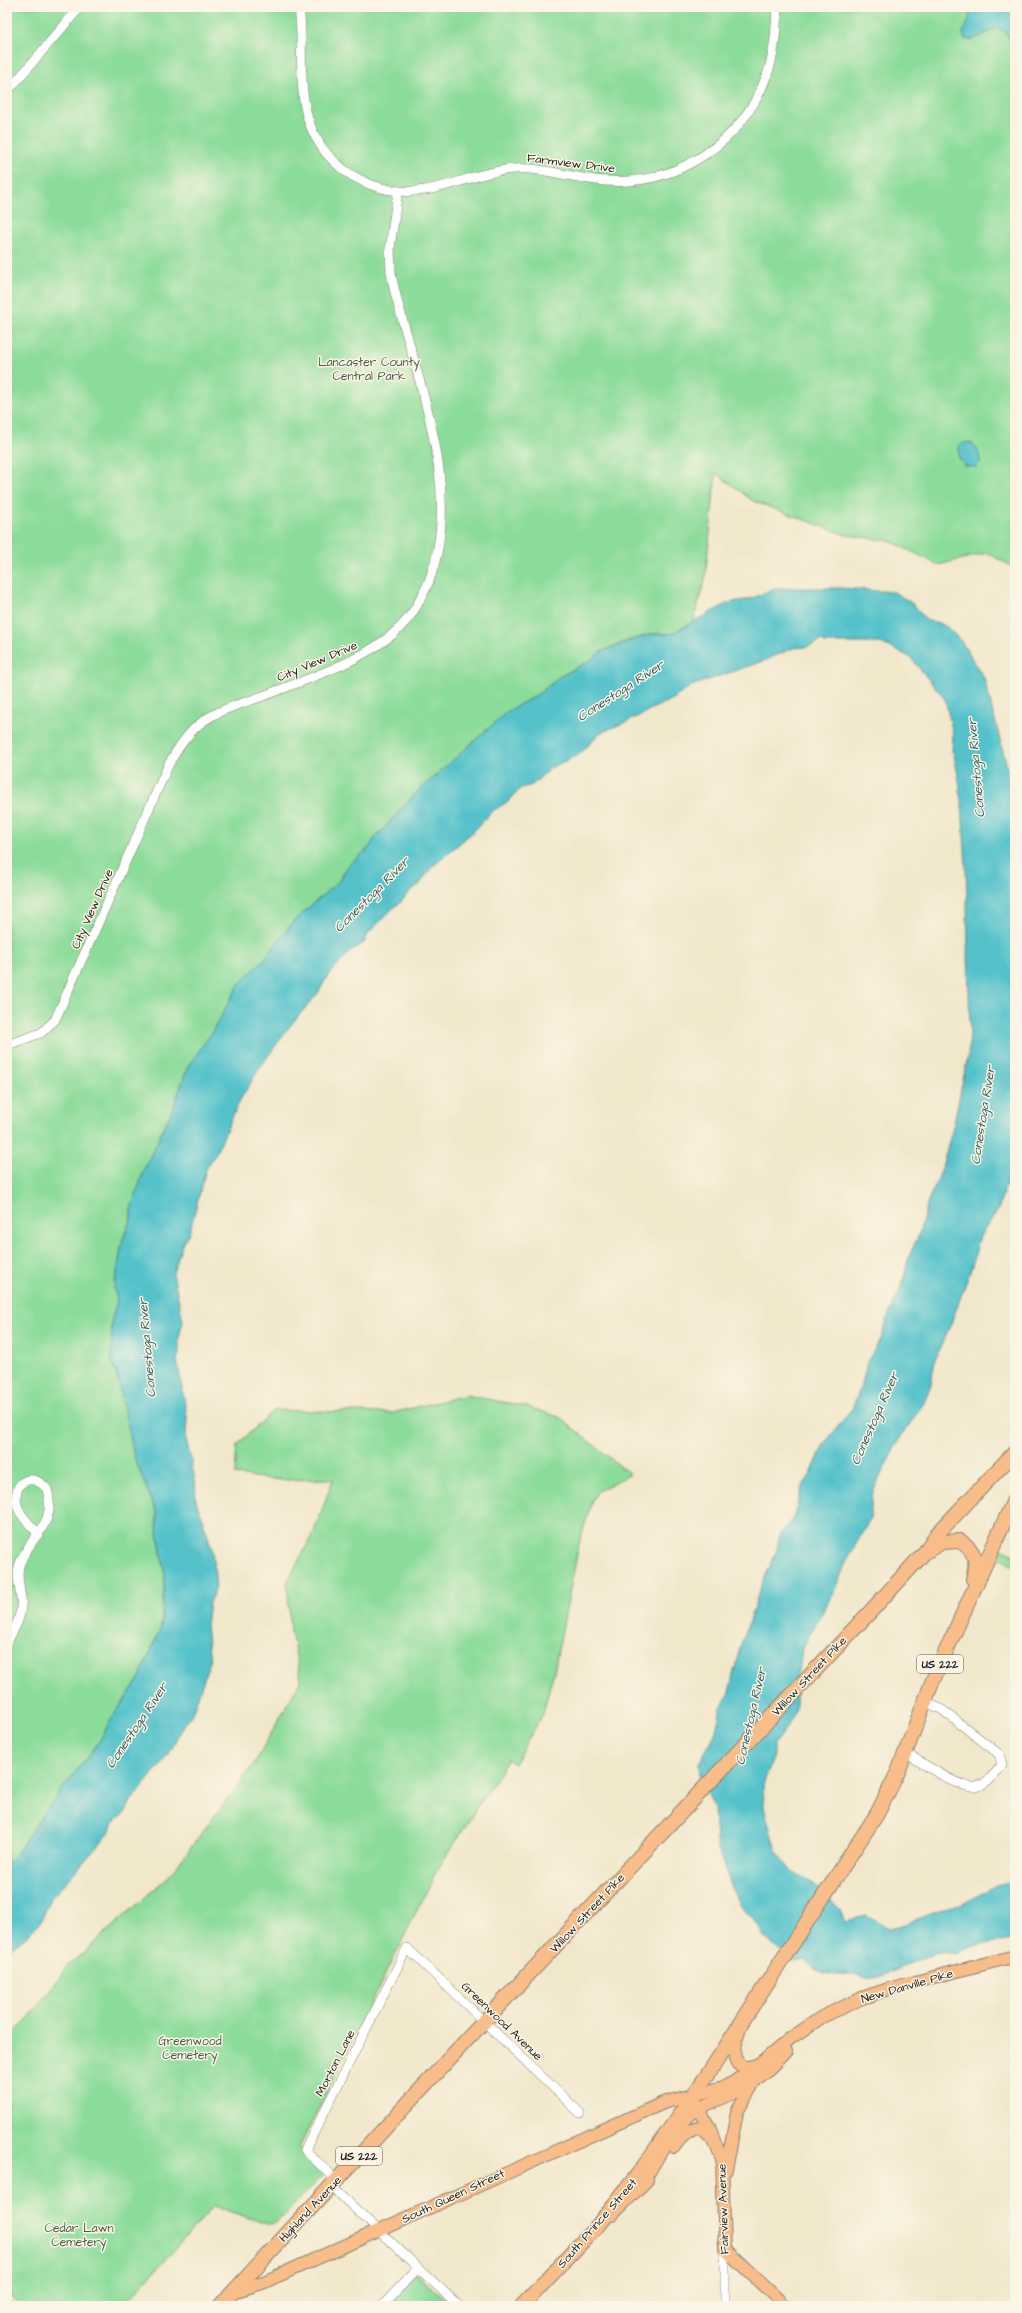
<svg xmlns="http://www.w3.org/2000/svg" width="1022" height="2313" viewBox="0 0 1022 2313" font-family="'Architects Daughter',sans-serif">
<rect width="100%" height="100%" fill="#fcf5e5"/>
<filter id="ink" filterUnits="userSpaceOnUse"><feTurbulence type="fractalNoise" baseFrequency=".025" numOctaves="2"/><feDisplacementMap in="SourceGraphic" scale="8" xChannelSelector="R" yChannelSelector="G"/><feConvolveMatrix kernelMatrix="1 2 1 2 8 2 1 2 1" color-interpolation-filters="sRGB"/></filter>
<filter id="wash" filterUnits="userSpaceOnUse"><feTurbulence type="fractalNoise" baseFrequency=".012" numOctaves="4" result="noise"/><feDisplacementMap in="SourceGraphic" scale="16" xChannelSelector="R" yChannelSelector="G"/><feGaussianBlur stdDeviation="0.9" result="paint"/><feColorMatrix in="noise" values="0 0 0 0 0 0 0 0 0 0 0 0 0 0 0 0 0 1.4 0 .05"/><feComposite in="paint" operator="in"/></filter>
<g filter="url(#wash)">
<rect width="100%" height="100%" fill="#f1e7cb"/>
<!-- green -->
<g fill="#8bdb9a" stroke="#547c5b">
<polygon points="7,7 1015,7 1015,568 987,553 938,565 891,541 846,535 753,501 716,473 705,580 693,622 671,634 658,633 626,641 600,652 591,660 559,677 540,693 507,712 418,791 375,838 369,848 349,865 339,881 294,921 266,957 240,983 211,1034 188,1066 174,1106 144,1170 131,1209 131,1218 123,1239 114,1288 117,1301 111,1361 116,1372 135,1459 157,1514 157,1526 165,1576 161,1627 139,1679 112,1718 99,1742 40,1818 17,1853 7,1863"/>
<polygon points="466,1395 528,1407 559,1417 630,1474 598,1491 592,1500 579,1544 554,1671 542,1716 514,1764 508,1759 436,1872 299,2148 324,2175 276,2223 267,2224 214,2206 123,2306 21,2306 7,2293 7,2038 26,2022 65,1969 170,1875 254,1764 301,1680 291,1632 287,1582 314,1532 333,1479 281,1480 235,1475 237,1445 274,1410 392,1413"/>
<polygon points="999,1547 1015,1554 1015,1567 995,1556"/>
<polygon points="416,2273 451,2306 385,2306"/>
</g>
<!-- water -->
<g fill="#55c2cb" stroke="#386f74">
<polygon points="970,7 1013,7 1015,46 1005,32 997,28 972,40 965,39 963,33 969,20"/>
<path d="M967,442c12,3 12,11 13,21l-4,4 -11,-1 -6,-8v-13z"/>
<path d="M776,588h64l54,4 19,12 14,17 9,1 11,5 14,14 23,37 23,88 3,47 5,16v326l-17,55 -18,26 -9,33 -21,57 -15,33 -4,25 -7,19 -24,35 -22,42 -6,16 -2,23 -23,41 -13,32 -32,56 -2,17 -4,11v35l-6,11 -16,22v12l-11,28 1,23 12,44 16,21 22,12 26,25 5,12 21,-5 23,12 10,-2 45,-17 17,-4 36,-20 18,-5v58l-44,9 -15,7c-27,-8 -57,20 -84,24 -9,2 -15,-4 -23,-3 -17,1 -33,-1 -44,-15l-11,2 -29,-24 -12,-19 -14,-14 -14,-35 -9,-28 -2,-35 -14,-29 -1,-15 16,-29 6,-26 7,-12 11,-45 22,-65 15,-33 4,-18 13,-16 9,-32 9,-13 13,-30 28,-35 10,-25 5,-22 14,-23 8,-25 14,-31 5,-24 11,-25 9,-33 12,-27 13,-47 15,-71 2,-21 -4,-170 -4,-61 -3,-13 1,-4 -6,-33 -2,-2 1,-18 -8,-35 -35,-42 -29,-14h-57l-1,-3 -17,7 -13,1 -27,12 -75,26 -18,13 -26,12 -5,4 -42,18 -20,21 -30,14 -18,17 -11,3 -12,13 -17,10 -18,20 -42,36 -13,18 -8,5 -10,12 -9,7 -24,25 -4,9 -13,8 -22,23 -11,19 -29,34 -28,39 -21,34 -24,53 -10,16 -17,64 -6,9 -10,31 10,48 -4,16v17l-2,6 10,56 -1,22 9,42 1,20 16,49 4,38 -7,16 -3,22 4,36 -18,53 -10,13 -13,27 -38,47 -5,11 -11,9 -5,10 -14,17 -44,49 -12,25 -10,11 -23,18v-88l10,-10 23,-35 59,-76 13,-24 27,-39 22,-52 4,-51 -8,-50v-12l-22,-55 -19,-87 -5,-11 1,-43 5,-17 -3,-13 9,-49 8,-21v-9l13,-39 30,-64 14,-40 23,-32 29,-51 26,-26 28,-36 45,-40 10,-16 20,-17 6,-10 43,-47 89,-79 33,-19 19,-16 32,-17 9,-8 50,-18h21l57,-31c7,-2 15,-2 21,-4 10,-3 17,-8 27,-11z"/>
</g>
</g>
<g filter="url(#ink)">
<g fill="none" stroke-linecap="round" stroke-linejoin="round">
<defs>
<g id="minor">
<path d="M299,7c7,50 -8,105 28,147 24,28 61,42 98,36 29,-4 57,-19 88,-21 32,-2 62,10 93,12 71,5 137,-39 161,-106 8,-22 9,-45 10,-68"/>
<polyline points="7,92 80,7"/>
<path d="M7,1045l34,-12 14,-13 113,-254c30,-58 56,-54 111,-76 36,-14 75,-27 106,-50 22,-15 34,-35 44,-59 30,-80 -1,-168 -22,-246 -6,-21 -13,-42 -16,-63l-1,-24 8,-57"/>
<path d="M7,1642c8,-14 16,-27 14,-43 -1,-12 -5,-21 -2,-33 9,-30 39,-39 28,-77 -17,-20 -37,-5 -29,19 4,10 13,18 21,26"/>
<path d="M905,1753c15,8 56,37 71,34 8,-1 21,-15 26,-22l-3,-11 -58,-45 -16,-7"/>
<polyline points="336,2180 305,2150 407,1948 580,2113"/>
<polyline points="331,2186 459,2306"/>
<polyline points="725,2249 725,2306"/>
<polyline points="382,2306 418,2268"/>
</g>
<g id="major">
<path d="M740,2029c-7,18 -10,49 20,34"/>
<polyline points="692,2095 709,2127 722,2160 725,2249 785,2306"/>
<path d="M674,2147c7,-10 15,-19 28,-19l10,10"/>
<polyline points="726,2170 737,2112 753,2084"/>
<path d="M641,2186c13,-23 31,-56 51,-73 15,-11 34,-15 50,-24 17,-9 31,-24 44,-38"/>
<polyline points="612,2215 647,2180"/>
<polyline points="233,2292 262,2283 663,2103 724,2087 734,2082 749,2073 791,2038 822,2017 862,1998 892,1988 1015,1956"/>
<polyline points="7,2304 9,2306"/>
</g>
<g id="highway">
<path d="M927,1551l15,-9 18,-1c16,10 18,21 13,38"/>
<polyline points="220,2306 460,2047 871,1611 925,1552 937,1534 1015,1452"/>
<polyline points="522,2306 598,2225 639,2173 708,2074 877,1814 898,1772 933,1680 1015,1498"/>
</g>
</defs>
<!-- minor casing -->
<use href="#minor" stroke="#868274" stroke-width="10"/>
<!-- major casing -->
<use href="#major" stroke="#868274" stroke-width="14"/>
<!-- highway casing -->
<use href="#highway" stroke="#868274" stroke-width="16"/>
<!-- minor -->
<use href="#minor" stroke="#fff" stroke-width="9"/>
<!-- major -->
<use href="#major" stroke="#f9bd89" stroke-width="12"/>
<!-- highway -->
<use href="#highway" stroke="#f9bd89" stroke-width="14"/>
</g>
</g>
<g text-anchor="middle" stroke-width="3" stroke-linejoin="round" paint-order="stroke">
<!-- shield labels -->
<g fill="#fcf5e5" stroke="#5f5d58" stroke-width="1">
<rect x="917" y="1655" width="46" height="18" rx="3"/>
<rect x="336" y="2147" width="46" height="18" rx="3"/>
</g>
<g font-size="11" font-weight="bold" fill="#1c1c1c">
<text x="940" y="1668">US 222</text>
<text x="359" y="2160">US 222</text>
</g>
<!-- street labels -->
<g font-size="12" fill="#1c1c1c" stroke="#fcf5e5">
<text transform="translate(571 163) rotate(7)" y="4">Farmview Drive</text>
<text transform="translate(317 661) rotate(-23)" y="4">City View Drive</text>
<text transform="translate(92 909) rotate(-66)" y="4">City View Drive</text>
<text transform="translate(809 1676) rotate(-47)" y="4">Willow Street Pike</text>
<text transform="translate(587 1913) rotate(-47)" y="4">Willow Street Pike</text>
<text transform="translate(907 1986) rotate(-16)" y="4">New Danville Pike</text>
<text transform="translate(502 2021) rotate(44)" y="4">Greenwood Avenue</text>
<text transform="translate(335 2063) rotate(-63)" y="4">Morton Lane</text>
<text transform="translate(453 2196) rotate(-25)" y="4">South Queen Street</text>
<text transform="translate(310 2209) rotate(-47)" y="4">Highland Avenue</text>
<text transform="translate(723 2209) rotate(-92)" y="4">Fairview Avenue</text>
<text transform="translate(597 2223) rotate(-49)" y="4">South Prince Street</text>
</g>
<!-- park labels -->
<g font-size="12" fill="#435f48" stroke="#fcf5e5">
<text x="369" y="366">Lancaster County<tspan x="369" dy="14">Central Park</tspan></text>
<text x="190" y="2045">Greenwood<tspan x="190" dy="14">Cemetery</tspan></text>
<text x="79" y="2232">Cedar Lawn<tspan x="79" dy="14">Cemetery</tspan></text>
</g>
<!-- water labels -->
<g font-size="13" font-style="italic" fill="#335e62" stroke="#fcf5e5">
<text transform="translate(620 690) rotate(-33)" y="5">Conestoga River</text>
<text transform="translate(975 768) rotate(-95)" y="5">Conestoga River</text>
<text transform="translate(371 894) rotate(-45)" y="5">Conestoga River</text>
<text transform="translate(982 1115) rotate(-81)" y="5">Conestoga River</text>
<text transform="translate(146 1348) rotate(-95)" y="5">Conestoga River</text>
<text transform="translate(874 1418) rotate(-66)" y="5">Conestoga River</text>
<text transform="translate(750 1716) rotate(-77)" y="5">Conestoga River</text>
<text transform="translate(136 1725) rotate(-56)" y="5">Conestoga River</text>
</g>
</g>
<!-- margin -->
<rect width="1022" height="2313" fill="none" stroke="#fcf5e5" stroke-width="24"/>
</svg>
